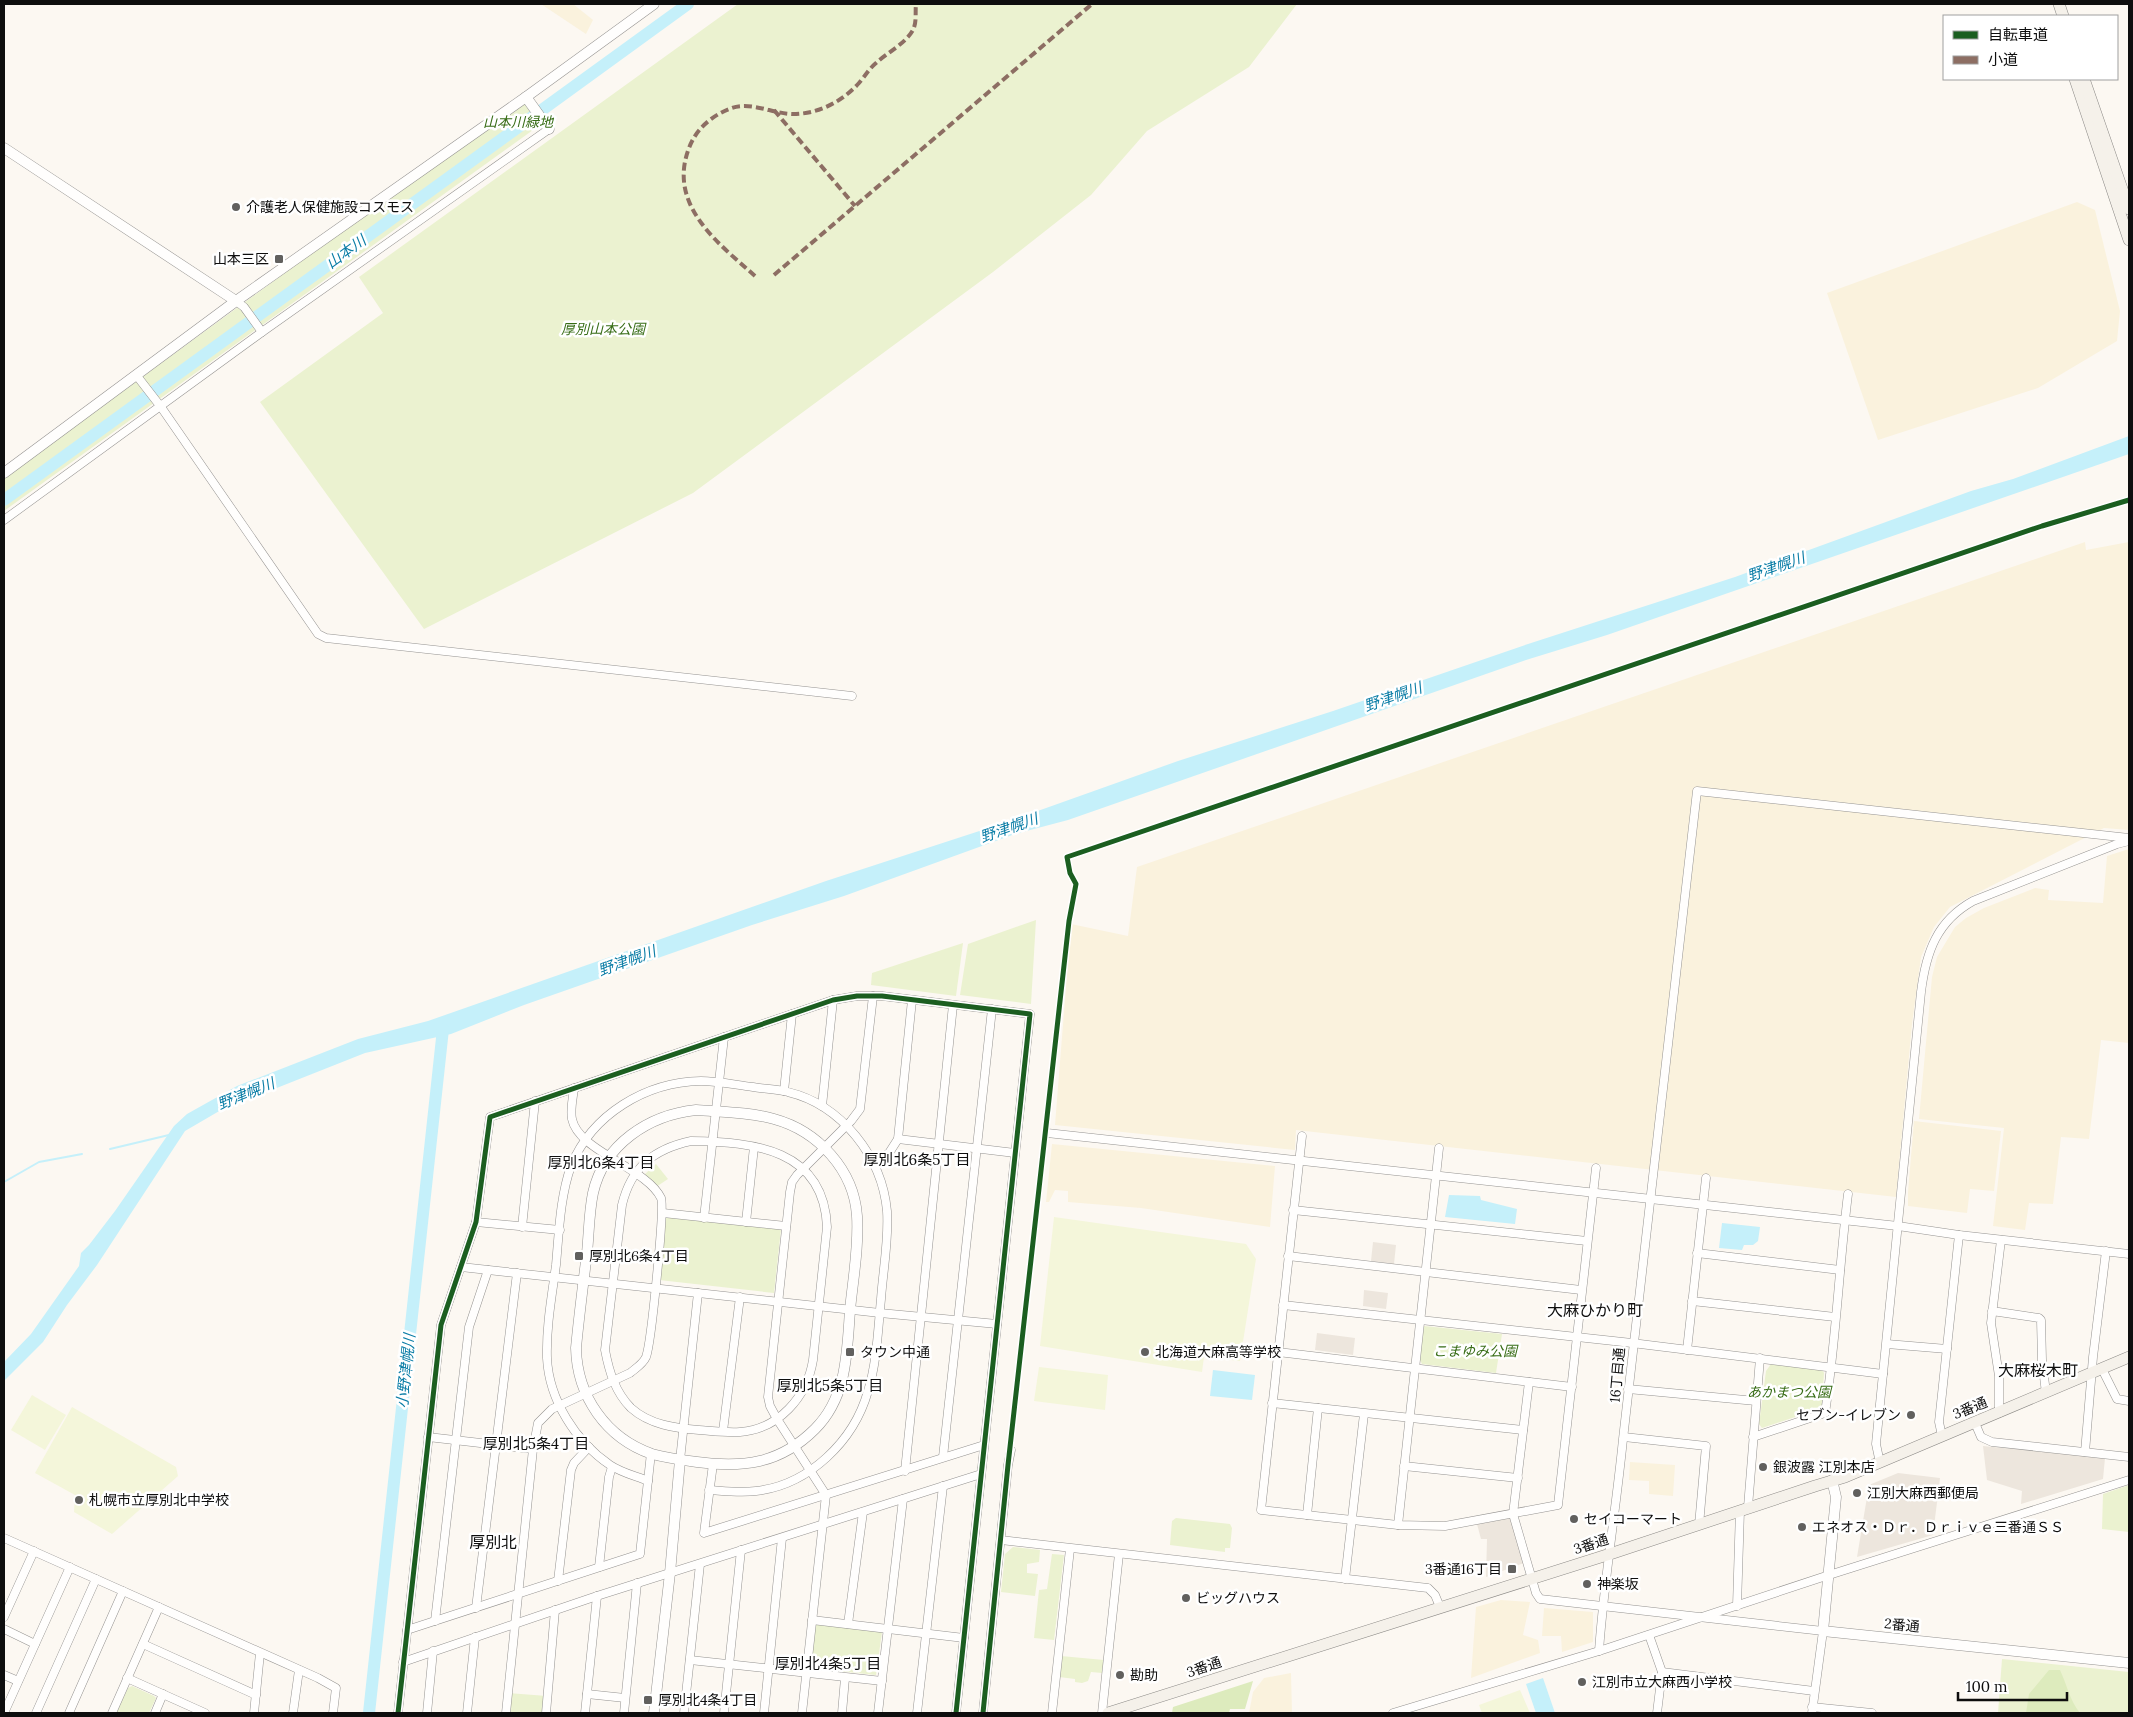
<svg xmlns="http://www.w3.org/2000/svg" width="2133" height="1717" viewBox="0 0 2133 1717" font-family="Lora,'Noto Sans JP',serif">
<rect width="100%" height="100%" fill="#fcf8f2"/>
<!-- farmland -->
<g fill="#faf2dd">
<polygon points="541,4 573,4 593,20 586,34"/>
<polygon points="2077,202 2095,210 2120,311 2117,341 2038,388 1878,440 1827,293"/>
<polygon points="2085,542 2086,550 2129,542 2129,830 2104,828 1950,907 1934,927 1921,957 1912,1024 1896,1197 1296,1130 1295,1150 1055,1125 1071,924 1128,936 1137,867"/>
<polygon points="2129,849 2129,1043 2101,1040 2089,1139 2061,1137 2053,1204 2029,1203 2025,1230 1993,1226 2004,1128 1919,1119 1932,977 1937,957 1955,927 1966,918 1984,908 2035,888 2049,890 2048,900 2103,903 2107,856"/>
<polygon points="1914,1121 2001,1131 1994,1191 1970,1189 1967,1213 1908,1206 1908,1192"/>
<polygon points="1052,1144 1275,1166 1270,1227 1141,1208 1068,1202 1068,1191 1055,1190 1049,1202 1046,1202"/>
<polygon points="1630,1462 1675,1465 1673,1496 1649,1494 1649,1481 1629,1480"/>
<polygon points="1501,1600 1530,1602 1523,1635 1538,1640 1540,1653 1471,1678 1476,1607"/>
<polygon points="1544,1608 1593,1612 1593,1642 1562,1652 1561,1636 1542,1636"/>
<polygon points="1291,1673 1292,1713 1249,1713 1253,1692 1264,1678"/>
</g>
<!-- green -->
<g fill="#ebf2d0">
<polygon points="738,4 1297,4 1249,67 1147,131 1091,195 993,272 693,493 424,629 260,402 383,313 359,277"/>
<polygon points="522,100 540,125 4,511 4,478"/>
<polygon points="1036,920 1031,1004 960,995 968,944"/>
<polygon points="963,943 956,996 871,985 872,973"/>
<polygon points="656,1164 668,1179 656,1187 645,1174"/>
<polygon points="666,1217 781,1229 774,1293 659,1280"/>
<polygon points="1424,1326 1502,1334 1496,1373 1422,1364 1419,1358"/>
<polygon points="1771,1364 1821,1368 1824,1373 1822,1405 1819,1409 1762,1428 1759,1424 1766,1371"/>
<polygon points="2129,1485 2129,1532 2102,1529 2103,1494"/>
<polygon points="1176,1518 1230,1524 1232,1528 1230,1548 1225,1548 1225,1552 1170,1545 1172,1521"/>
<polygon points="1013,1547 1040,1550 1039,1562 1027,1564 1027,1573 1038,1574 1035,1596 1001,1592 1005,1554"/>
<polygon points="1052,1554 1064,1555 1054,1640 1034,1638 1039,1590 1047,1589"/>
<polygon points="815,1624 882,1632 876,1675 810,1668"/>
<polygon points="1061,1656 1104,1660 1102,1673 1091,1672 1088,1681 1082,1683 1075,1682 1075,1679 1059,1677"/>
<polygon points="2002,1659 2129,1672 2129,1713 1998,1713"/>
<polygon points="132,1686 154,1696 156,1698 149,1713 116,1713 128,1688"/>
<polygon points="508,1693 547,1696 546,1713 506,1713"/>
</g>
<!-- forest -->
<g fill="#ddebbd">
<path d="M2049,1670h11c7,15 10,31 20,43h-54l3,-19z"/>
<polygon points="1253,1681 1245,1709 1230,1709 1229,1713 1172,1713 1173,1707"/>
</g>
<!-- pitch -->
<g fill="#f4f6da">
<polygon points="1054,1217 1246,1244 1256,1259 1240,1361 1204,1357 1202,1372 1040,1346"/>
<polygon points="1039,1367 1108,1375 1105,1410 1034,1401"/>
<polygon points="32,1395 66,1415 45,1450 11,1430"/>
<polygon points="72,1407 176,1467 178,1476 112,1534 74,1512 75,1495 35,1473"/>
<polygon points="1520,1690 1530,1713 1482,1713 1479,1705"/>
</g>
<!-- plaza -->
<g fill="#ede6dd">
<polygon points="1373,1242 1396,1245 1394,1264 1371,1261"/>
<polygon points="1364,1290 1388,1293 1386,1309 1363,1306"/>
<polygon points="1317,1333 1355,1338 1353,1355 1315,1350"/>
<polygon points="1983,1446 2105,1458 2103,1479 2021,1504 2022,1491 1987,1480"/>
<polygon points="1898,1473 1940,1478 1933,1535 1857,1557 1869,1485"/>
<polygon points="1510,1518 1524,1563 1486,1577 1487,1539 1481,1539 1477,1524"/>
</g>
<!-- water -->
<g fill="#c5f0fa">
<polygon points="2129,436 2129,454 1607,635 1526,660 1068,820 1015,834 844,896 752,925 524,1005 451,1034 365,1053 221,1110 185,1131 97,1265 67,1305 43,1342 4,1381 4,1362 31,1334 79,1266 81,1253 89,1245 115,1211 174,1126 187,1114 237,1086 358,1039 428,1021 826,881 1007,822 1178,761 1333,711 1528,644 1735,577 1971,491 2013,479"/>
<polygon points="1449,1195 1480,1196 1481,1200 1517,1209 1515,1224 1445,1217"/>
<polygon points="1722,1223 1760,1227 1758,1241 1753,1245 1744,1245 1742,1250 1719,1248"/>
<polygon points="1213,1370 1255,1375 1252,1400 1210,1396"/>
<polygon points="1543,1678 1555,1713 1536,1713 1526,1684"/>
</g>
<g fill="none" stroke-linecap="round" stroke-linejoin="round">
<!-- stream -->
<g stroke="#c5f0fa" stroke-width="2">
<polyline points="110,1149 169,1135"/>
<polyline points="4,1182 39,1162 82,1154"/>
</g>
<!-- river -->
<g stroke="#c5f0fa" stroke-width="12">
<polyline points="4,500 688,4"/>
<polyline points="369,1713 443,1029"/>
</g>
<defs>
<g id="minor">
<polyline points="236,301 244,307 262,332"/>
<polyline points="137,376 161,407 318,634 326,638 852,696"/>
<polyline points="4,520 262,332 549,129"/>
<polyline points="784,1091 792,1014"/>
<polyline points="822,1106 833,1000"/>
<polyline points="1047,1133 1898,1226 1959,1235 2129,1254"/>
<polyline points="1302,1136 1261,1510 1398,1525 1445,1526 1558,1505 1596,1168"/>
<polyline points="898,1139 1015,1153"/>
<path d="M691,1141c63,1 133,8 136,86l-14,133c-6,37 -34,69 -73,72 -13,1 -28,-1 -41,-2 -24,-2 -49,-5 -68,-22 -16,-16 -22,-37 -26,-58l17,-145c9,-38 32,-56 69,-64z"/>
<polyline points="873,1163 889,1153 898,1139 912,1000"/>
<polyline points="1293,1210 1587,1241"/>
<polyline points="663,1213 786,1226"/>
<polyline points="704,1218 724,1037"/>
<polyline points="476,1222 560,1230"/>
<polyline points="746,1222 754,1147"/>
<polyline points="522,1227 535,1101"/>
<polyline points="1697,1253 1840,1270"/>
<polyline points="1288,1256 1581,1290"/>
<polyline points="461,1267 880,1313 997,1324"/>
<polyline points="1692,1301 1835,1317"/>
<polyline points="1283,1305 1632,1343 1883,1374"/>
<polyline points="1992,1311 2039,1318 2041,1320 2042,1360 2046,1393"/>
<polyline points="1887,1344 1947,1349"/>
<polyline points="1687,1350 1706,1178"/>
<polyline points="1278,1352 1572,1387"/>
<polyline points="2102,1369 2117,1399 2129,1401"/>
<polyline points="1529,1382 1513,1514 1536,1593 1540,1599 1823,1631 1812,1713"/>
<polyline points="1628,1389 1756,1401"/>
<polyline points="1272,1403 1523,1430"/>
<polyline points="1999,1413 1999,1376 1991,1323 2001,1240"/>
<polyline points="1975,1423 1981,1437 1992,1442 2129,1457"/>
<polyline points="723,1431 740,1297"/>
<polyline points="1942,1436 1939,1422 1959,1235"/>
<polyline points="428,1437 533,1449"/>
<polyline points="1624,1437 1706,1446 1699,1525"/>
<path d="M1753,1437l72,-24c11,-72 14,-146 23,-219"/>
<polyline points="2085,1452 2093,1357 2106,1251"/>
<polyline points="943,1457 992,1009"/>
<polyline points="680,1460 698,1293"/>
<path d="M1880,1463l-4,-19 45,-452c5,-40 16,-71 52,-91l144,-57 12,-3"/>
<polyline points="713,1464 704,1533 984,1445"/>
<polyline points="1404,1466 1518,1478"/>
<polyline points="905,1471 953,1005"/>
<path d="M648,1481c-12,-5 -26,-8 -38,-16 -34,-23 -61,-65 -63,-107 -1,-31 5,-63 9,-93 3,-33 4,-68 15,-99 21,-52 75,-84 130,-85 17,0 35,4 52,6 12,2 24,2 35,5 54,13 94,65 99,119 2,29 -4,59 -6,88 -3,30 -4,63 -13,92 -14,50 -59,94 -112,100 -16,2 -31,0 -47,-1"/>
<polyline points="1748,1507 1760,1358"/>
<polyline points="1307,1515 1318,1408"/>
<polyline points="1398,1525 1439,1148"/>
<polyline points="4,1538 318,1678 336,1688 333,1713"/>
<polyline points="1001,1540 1428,1588 1435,1595 1440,1607"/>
<polyline points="599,1567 609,1477 612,1467"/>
<polyline points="1345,1579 1364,1414"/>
<polyline points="558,1581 571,1470 574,1463 589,1447"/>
<polyline points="1737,1606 1740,1510"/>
<polyline points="476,1608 517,1273"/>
<polyline points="4,1617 34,1551"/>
<polyline points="812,1620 964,1638"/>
<polyline points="435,1621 469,1327 488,1270"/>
<polyline points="848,1624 863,1512"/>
<polyline points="4,1629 35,1644"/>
<polyline points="407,1630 640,1554 651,1453"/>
<polyline points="1649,1635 1662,1672 1657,1713"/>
<polyline points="143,1644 256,1695"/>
<path d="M1599,1651c5,-71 17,-141 24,-212 24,-216 50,-432 74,-648l432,47"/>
<polyline points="690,1660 882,1681"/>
<polyline points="403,1662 597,1596 981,1474"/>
<polyline points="1662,1672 1814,1691"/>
<polyline points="4,1675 18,1681"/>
<polyline points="127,1678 205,1713"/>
<polyline points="587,1694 625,1698"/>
<polyline points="1812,1707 1872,1713"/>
<polyline points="4,1713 70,1567"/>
<polyline points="36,1713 96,1579"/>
<polyline points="69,1713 123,1591"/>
<polyline points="112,1713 159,1607"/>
<polyline points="155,1713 163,1694"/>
<polyline points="254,1713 260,1653"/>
<polyline points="293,1713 299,1670"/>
<polyline points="398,1713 441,1325 476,1222 490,1117 833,1000 857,996 882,996 1030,1014 956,1713"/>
<polyline points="427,1713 433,1651"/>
<polyline points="467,1713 475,1637"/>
<path d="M506,1713l27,-264 5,-26 14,-14 78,-36c6,-5 13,-9 16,-16 5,-13 19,-149 15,-159 -14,-30 -83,-47 -89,-79 -2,-10 1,-21 2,-31"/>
<polyline points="546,1713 555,1610"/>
<polyline points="585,1713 597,1596"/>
<polyline points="624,1713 637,1583"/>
<polyline points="684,1713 700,1564"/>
<polyline points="724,1713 741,1550"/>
<polyline points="764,1713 782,1538"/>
<polyline points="802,1713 826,1495 777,1419 770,1406 768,1397 790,1192 792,1182 797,1175 851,1121 860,1109 873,996"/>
<polyline points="842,1713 845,1678"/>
<polyline points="878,1713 903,1499"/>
<polyline points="917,1713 943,1486"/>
<polyline points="983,1713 1008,1465 1011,1450"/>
<polyline points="1052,1713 1070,1549"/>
<polyline points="1102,1713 1119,1554"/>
<polyline points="1393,1713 1599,1651 1829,1575 2129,1480"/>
</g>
<g id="tertiary">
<polyline points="526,97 549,129"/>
<polyline points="4,148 236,301"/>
<polyline points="4,473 236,301 526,97 654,4"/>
<path d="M696,1110c25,2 54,2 78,9 44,12 80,51 83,97 2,31 -4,63 -7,94 -3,43 -3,87 -35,119 -35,35 -72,39 -118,33 -15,-2 -30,-4 -45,-8 -46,-16 -75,-58 -76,-106 3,-32 7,-63 11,-95 2,-20 2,-41 6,-60 11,-49 56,-78 103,-83z"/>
<polyline points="1832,1480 1836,1497 1823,1631 2129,1663"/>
<polyline points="654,1713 670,1573 680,1460"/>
</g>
<g id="secondary">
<polyline points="2059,4 2063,16"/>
<polyline points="2075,79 2129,240"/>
<polyline points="2084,79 2129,209"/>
<polyline points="1108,1713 1610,1554 1815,1486 1845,1477 2129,1357"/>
</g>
</defs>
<!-- minor casing -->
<use href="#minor" stroke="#959391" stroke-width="9"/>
<!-- tertiary casing -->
<use href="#tertiary" stroke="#959391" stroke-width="11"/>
<!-- secondary casing -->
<use href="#secondary" stroke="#8c8a87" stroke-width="12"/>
<!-- minor -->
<use href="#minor" stroke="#fffefd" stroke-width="8"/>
<!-- tertiary -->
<use href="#tertiary" stroke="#fffefd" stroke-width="10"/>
<!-- secondary -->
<use href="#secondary" stroke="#f5f1ea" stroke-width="11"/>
<!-- quiet -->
<g stroke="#8d6e63" stroke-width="4" stroke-dasharray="8 4" stroke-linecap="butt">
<polyline points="774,110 855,206"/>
<polyline points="774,275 1092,4"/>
<path d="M755,276c-37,-33 -88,-71 -66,-128 7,-19 23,-33 43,-40 20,-7 43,7 64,6 24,-1 47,-13 63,-31 6,-7 10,-14 17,-20 11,-10 30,-20 37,-33 4,-8 2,-18 3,-26"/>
</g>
<defs>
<g id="cycleway">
<polyline points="398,1713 441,1325 476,1222 490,1117 833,1000 857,996 882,996 1030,1014 956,1713"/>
<polyline points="983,1713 1008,1465 1069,921 1076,884 1070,873 1067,857 2042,526 2129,500"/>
</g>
</defs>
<!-- cycleway casing -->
<use href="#cycleway" stroke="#fff" stroke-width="8"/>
<!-- cycleway -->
<use href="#cycleway" stroke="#1b5e20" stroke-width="5"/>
</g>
<!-- markers -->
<g fill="#61605e" stroke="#fff" stroke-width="2">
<circle cx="236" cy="207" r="5"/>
<rect x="274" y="254" width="10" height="10" rx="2.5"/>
<rect x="574" y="1251" width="10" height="10" rx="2.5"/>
<rect x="845" y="1347" width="10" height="10" rx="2.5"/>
<circle cx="1145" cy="1352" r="5"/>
<circle cx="1911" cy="1415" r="5"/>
<circle cx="1763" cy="1467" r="5"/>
<circle cx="1857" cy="1493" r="5"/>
<circle cx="79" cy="1500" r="5"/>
<circle cx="1574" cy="1519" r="5"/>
<circle cx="1802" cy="1527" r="5"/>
<rect x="1507" y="1564" width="10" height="10" rx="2.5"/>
<circle cx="1587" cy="1584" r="5"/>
<circle cx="1186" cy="1598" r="5"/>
<circle cx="1120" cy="1675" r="5"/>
<circle cx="1582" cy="1682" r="5"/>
<rect x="643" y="1695" width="10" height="10" rx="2.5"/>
</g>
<g text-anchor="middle" stroke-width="5" stroke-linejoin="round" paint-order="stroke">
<!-- park labels -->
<g font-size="14" font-style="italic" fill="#386d17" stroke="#fff">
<text x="518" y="127">山本川緑地</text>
<text x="603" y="334">厚別山本公園</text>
<text x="1475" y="1356">こまゆみ公園</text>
<text x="1789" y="1397">あかまつ公園</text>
</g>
<!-- poi labels -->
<g font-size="14" fill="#0e0e0e" stroke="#fff" text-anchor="start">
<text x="246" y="212">介護老人保健施設コスモス</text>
<text x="269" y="264" text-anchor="end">山本三区</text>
<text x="589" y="1261">厚別北6条4丁目</text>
<text x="860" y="1357">タウン中通</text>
<text x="1155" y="1357">北海道大麻高等学校</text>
<text x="1901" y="1420" text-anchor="end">セブン-イレブン</text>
<text x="1773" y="1472">銀波露 江別本店</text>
<text x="1867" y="1498">江別大麻西郵便局</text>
<text x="89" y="1505">札幌市立厚別北中学校</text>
<text x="1584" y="1524">セイコーマート</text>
<text x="1812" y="1532">エネオス・Ｄｒ．Ｄｒｉｖｅ三番通ＳＳ</text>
<text x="1502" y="1574" text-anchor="end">3番通16丁目</text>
<text x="1597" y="1589">神楽坂</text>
<text x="1196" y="1603">ビッグハウス</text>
<text x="1130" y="1680">勘助</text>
<text x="1592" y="1687">江別市立大麻西小学校</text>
<text x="658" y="1705">厚別北4条4丁目</text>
</g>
<!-- street labels -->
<g font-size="14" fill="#0e0e0e" stroke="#fff">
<text transform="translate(1617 1375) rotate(-85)" y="5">16丁目通</text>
<text transform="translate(1970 1408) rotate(-22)" y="5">3番通</text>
<text transform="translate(1591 1544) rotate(-18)" y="5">3番通</text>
<text transform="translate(1902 1625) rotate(6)" y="5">2番通</text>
<text transform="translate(1204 1667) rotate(-19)" y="5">3番通</text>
</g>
<!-- water labels -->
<g font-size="15" font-style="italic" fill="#0a7da6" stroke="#fff">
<text transform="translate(346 252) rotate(-36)" y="5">山本川</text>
<text transform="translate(1776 567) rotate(-19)" y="5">野津幌川</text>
<text transform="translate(1393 697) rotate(-19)" y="5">野津幌川</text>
<text transform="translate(1009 828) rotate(-19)" y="5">野津幌川</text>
<text transform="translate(627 961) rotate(-20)" y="5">野津幌川</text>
<text transform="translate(246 1094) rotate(-22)" y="5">野津幌川</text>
<text transform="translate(406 1371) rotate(-84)" y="5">小野津幌川</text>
</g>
<!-- neighbourhood labels -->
<g font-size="15" fill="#0e0e0e" stroke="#fff">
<text x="917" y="1165">厚別北6条5丁目</text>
<text x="601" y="1168">厚別北6条4丁目</text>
<text x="830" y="1391">厚別北5条5丁目</text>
<text x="536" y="1449">厚別北5条4丁目</text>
<text x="828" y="1669">厚別北4条5丁目</text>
</g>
<!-- quarter labels -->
<g font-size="16" fill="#0e0e0e" stroke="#fff">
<text x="1595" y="1316">大麻ひかり町</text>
<text x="2038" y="1376">大麻桜木町</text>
<text x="493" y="1548">厚別北</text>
</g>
</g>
<!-- border -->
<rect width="2133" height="1717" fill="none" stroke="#0e0e0e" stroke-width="10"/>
<!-- legend -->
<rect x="1943" y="15" width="175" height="65" fill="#ffffff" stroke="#9f9f9f"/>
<rect x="1953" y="31" width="25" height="8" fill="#1b5e20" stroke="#9f9f9f"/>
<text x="1988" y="40" font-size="15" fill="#0e0e0e">自転車道</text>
<rect x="1953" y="56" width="25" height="8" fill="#8d6e63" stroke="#9f9f9f"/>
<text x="1988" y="65" font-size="15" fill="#0e0e0e">小道</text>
<!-- scale -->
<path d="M1958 1692v8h109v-8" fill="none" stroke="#0e0e0e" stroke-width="2.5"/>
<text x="1966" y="1692" font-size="15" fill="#0e0e0e" stroke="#ffffff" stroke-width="4" paint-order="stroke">100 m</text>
</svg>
